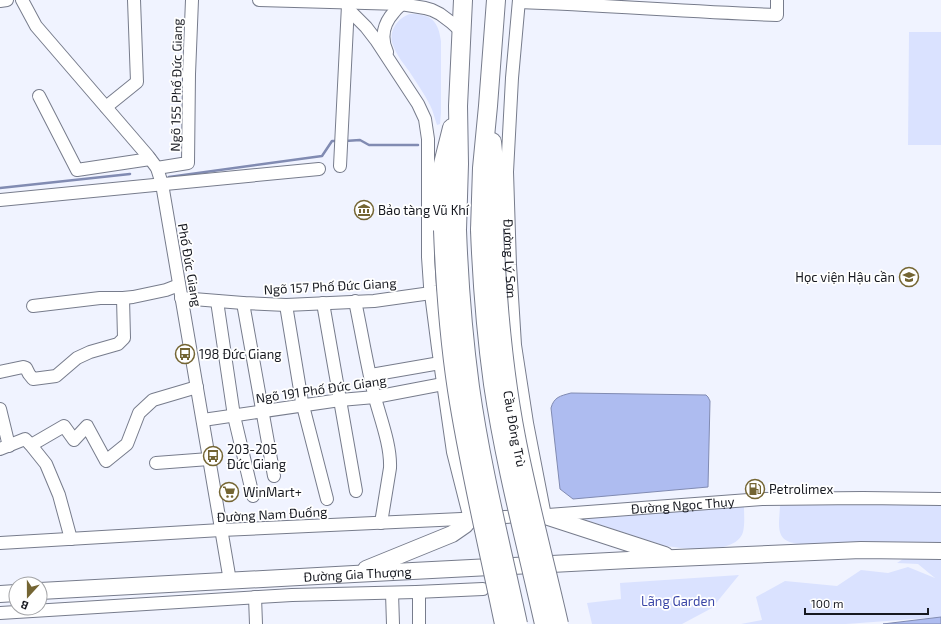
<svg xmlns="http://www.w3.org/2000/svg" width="941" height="624" viewBox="0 0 941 624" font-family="'Exo 2',sans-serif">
<rect width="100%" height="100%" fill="#f0f3ff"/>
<!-- green -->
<g fill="#dae2ff">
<path d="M410,14c22,0 28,7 31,27v72l-1,11 -3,1c-2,-6 -4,-14 -7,-20 -6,-12 -14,-23 -21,-34 -6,-8 -13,-17 -16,-26 -5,-13 4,-27 17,-31z"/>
<polygon points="909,32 941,32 941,145 908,145"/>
<path d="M743,504l1,3c0,7 1,17 -1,25 -7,24 -62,17 -81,13l-88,-29z"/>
<path d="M781,504h160v40h-139c-28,-1 -23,-17 -22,-38z"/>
<polygon points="906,557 941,557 941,617 846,624 741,624 762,620 756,597 785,581 837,586 861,570 888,573 908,567 935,578 918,564 897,563"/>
<polygon points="739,575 712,608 682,624 592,624 587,603 621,599 620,583"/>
</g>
<!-- water -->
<g fill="#aebcf0" stroke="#818bb2">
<path d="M571,393l135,2 2,2 2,4 -2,86 -135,12 -13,-10 -9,-81c3,-11 9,-12 20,-15z"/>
<polygon points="941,617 941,624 883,624"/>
</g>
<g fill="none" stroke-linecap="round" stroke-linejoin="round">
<!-- stream -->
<g stroke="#818bb2" stroke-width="2.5">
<polyline points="345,141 360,140 369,145 418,145"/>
<polyline points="169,177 322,156 332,141 338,141"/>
<polyline points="0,188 130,174"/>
</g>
<defs>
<g id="minor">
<polyline points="22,0 36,26 148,156 157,168 162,184 230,581"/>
<polyline points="259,0 401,4 425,8 432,10 440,14 452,23 462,32"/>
<path id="s1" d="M519,0l-7,78 -5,94 3,93 5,80 12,78 18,93"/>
<polyline points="0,1 7,0"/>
<path d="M519,2c86,3 172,10 258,13v-15"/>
<polyline points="348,9 366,27 376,40 418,104 425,119 428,139 428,257 430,286 438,348 453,452 470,519"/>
<path d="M387,52c-7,-15 -3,-29 7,-40 4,-5 7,-8 12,-10"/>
<polyline points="39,96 77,170 150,159"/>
<polyline points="106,107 137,82 134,0"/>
<polyline points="340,166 348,5"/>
<polyline points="157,168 188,163 189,74 192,0"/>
<polyline points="0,200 319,169"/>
<polyline points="181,298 243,303 286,305 374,301 431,293"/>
<polyline points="217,301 234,416 253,496"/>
<path d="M355,301c7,33 12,65 20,97 6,22 16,48 15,70l-9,55"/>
<polyline points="243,303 274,476"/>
<polyline points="323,303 356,491"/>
<polyline points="286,305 302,402 327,499"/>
<polyline points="33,306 100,298 123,298 133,297 166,290 179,285"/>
<polyline points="0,372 23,367 26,368 29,374 33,379 56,376 77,358 90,352 118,344 124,338 123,298"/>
<polyline points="371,375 440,363"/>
<polyline points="0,409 9,446"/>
<polyline points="203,420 340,400 375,397 443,384"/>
<polyline points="30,444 46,464 59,495 71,539"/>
<polyline points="0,449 25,439 30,444 33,444 64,426 74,440 87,426 106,461 127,444 139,413 153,400 197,387"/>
<polyline points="156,463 209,459"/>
<path id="s2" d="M548,515l214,-16 101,-1 78,1"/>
<polyline points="0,543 221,530 526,516"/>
<polyline points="392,593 393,624"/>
<polyline points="255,597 256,624"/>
<polyline points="0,613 292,595 416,592 483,589"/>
<polyline points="419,624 419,592"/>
</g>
<g id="major">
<polyline points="545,516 665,555"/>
<polyline points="366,569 452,534 465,525 470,519"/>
<path id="s3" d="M40,591l314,-17 275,-14 232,-10 80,1"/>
<polyline points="0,594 16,593"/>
</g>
<g id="highway">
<polyline points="492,142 495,171 494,229"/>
<polyline points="443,230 443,164 452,128"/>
<polyline points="457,230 459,164 458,106 463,0"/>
<polyline points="480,230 482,168 488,106 496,0"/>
</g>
</defs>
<!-- minor casing -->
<use href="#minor" stroke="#777c8c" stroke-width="14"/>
<!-- major casing -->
<use href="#major" stroke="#777c8c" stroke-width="18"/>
<!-- highway casing -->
<use href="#highway" stroke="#777c8c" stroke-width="20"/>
<!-- minor -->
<use href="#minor" stroke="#fff" stroke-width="12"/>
<!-- major -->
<use href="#major" stroke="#fff" stroke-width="16"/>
<!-- highway -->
<use href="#highway" stroke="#fff" stroke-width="18"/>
<defs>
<g id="highway-bridge">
<path id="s4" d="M494,229c3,70 9,140 22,208 12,63 29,125 43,187"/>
<path d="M443,230c2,53 6,107 14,160 12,78 31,156 47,234"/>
<path d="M457,230c2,53 6,105 13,157 11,79 31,158 48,237"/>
<path d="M480,230c2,52 6,103 13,154 12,81 33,160 51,240"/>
</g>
</defs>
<!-- highway-bridge casing -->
<use href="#highway-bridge" stroke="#777c8c" stroke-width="20" stroke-linecap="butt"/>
<!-- highway-bridge -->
<use href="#highway-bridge" stroke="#fff" stroke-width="18"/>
</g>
<!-- icons -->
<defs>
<symbol id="museum-ring" viewBox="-11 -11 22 22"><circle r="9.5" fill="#fff" stroke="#746533" stroke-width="1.5"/><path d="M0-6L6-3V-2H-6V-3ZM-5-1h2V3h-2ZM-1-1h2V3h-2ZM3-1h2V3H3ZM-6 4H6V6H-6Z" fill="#746533"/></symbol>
<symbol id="university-ring" viewBox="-11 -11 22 22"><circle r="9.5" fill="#fff" stroke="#746533" stroke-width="1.5"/><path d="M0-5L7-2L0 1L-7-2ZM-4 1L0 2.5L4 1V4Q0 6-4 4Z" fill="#746533"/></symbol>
<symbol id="bus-ring" viewBox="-11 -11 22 22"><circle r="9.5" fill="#fff" stroke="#746533" stroke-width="1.5"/><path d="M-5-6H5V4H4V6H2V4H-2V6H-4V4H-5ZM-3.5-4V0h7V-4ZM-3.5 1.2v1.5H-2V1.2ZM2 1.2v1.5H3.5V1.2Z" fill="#746533"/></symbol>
<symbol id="fuel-ring" viewBox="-11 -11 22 22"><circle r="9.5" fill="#fff" stroke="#746533" stroke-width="1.5"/><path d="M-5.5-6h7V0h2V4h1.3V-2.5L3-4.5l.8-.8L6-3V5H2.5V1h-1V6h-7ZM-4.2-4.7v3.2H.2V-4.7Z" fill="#746533"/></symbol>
<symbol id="supermarket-ring" viewBox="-11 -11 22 22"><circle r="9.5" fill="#fff" stroke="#746533" stroke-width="1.5"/><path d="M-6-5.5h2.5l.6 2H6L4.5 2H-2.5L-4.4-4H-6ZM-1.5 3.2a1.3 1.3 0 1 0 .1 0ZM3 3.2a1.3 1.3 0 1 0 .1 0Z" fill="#746533"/></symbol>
</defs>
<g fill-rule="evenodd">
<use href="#museum-ring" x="353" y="199" width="22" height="22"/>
<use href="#university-ring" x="898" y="266" width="22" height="22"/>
<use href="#bus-ring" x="174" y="343" width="22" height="22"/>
<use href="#bus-ring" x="202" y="445" width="22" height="22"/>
<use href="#fuel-ring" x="744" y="478" width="22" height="22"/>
<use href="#supermarket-ring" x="218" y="481" width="22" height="22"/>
</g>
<g text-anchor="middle" stroke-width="3.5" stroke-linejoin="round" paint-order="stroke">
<!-- street labels -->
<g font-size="13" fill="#171920" stroke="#fff">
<text transform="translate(176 85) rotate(-89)" y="5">Ngõ 155 Phố Đức Giang</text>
<text dy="5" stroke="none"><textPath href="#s1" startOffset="259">Đường Lý Sơn</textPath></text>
<text transform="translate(190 265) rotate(80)" y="5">Phố Đức Giang</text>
<text transform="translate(330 286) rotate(-3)" y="5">Ngõ 157 Phố Đức Giang</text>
<text transform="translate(321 389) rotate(-8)" y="5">Ngõ 191 Phố Đức Giang</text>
<text dy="5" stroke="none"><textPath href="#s4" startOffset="201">Cầu Đông Trù</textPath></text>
<text dy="5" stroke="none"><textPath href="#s2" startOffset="135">Đường Ngọc Thụy</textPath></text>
<text transform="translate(272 514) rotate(-3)" y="5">Đường Nam Đuống</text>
<text dy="5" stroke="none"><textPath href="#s3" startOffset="318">Đường Gia Thượng</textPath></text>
</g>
<!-- poi labels -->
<g font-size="13" fill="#171920" stroke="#fff" text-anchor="start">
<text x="378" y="215">Bảo tàng Vũ Khí</text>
<text x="895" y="282" text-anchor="end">Học viện Hậu cần</text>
<text x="199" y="359">198 Đức Giang</text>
<text x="227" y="454">203-205<tspan x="227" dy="15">Đức Giang</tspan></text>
<text x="769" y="494">Petrolimex</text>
<text x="243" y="497">WinMart+</text>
</g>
<!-- park labels -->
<g font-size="13" fill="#3a46a7" stroke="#fff">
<text x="678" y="606">Lãng Garden</text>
</g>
</g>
<!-- north arrow -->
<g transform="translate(28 596) rotate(201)"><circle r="19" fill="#ffffff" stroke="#a2a3a6"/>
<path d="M0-3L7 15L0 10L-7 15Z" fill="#746533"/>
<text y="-6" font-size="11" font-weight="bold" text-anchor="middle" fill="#171920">B</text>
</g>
<!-- scale -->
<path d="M805 608v6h123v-6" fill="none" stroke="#171920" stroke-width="2"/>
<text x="811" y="608" font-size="12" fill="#171920" stroke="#ffffff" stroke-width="3" paint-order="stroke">100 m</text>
</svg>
